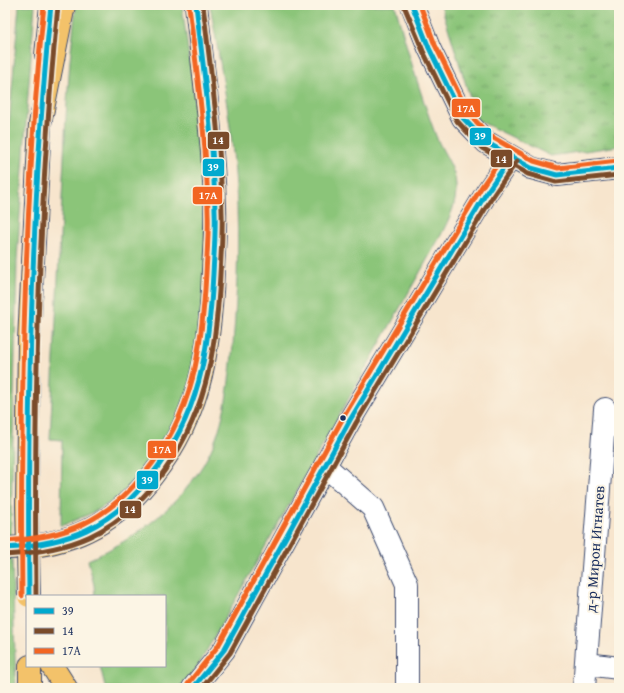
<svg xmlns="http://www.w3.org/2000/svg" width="624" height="693" viewBox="0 0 624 693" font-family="'Gentium Book Plus',serif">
<defs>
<pattern id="park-tufts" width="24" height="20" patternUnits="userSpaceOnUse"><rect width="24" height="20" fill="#8bc579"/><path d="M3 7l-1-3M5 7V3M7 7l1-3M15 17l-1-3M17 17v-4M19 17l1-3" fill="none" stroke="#71a066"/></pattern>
</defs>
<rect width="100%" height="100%" fill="#fcf5e5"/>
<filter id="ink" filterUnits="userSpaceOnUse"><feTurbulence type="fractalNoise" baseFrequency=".025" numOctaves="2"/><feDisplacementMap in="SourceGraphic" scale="8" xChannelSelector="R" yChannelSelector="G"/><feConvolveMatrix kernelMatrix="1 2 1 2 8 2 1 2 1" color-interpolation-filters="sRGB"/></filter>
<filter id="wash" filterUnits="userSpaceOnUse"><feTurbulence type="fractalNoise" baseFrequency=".012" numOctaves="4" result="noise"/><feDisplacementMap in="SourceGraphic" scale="16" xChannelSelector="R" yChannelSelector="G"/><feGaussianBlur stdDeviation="0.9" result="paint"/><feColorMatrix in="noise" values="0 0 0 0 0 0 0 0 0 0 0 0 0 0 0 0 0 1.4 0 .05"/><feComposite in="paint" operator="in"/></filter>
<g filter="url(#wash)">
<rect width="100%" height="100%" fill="#f7e5cd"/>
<!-- green -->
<g fill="#8bc579" stroke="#537a6c">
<polygon points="19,5 35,5 27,108 17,260 11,527 16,688 5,688 5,174"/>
<polygon points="76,5 182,5 195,102 203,177 207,270 191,382 164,452 115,500 92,513 61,526 62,440 50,439 66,117 70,60"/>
<path d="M210,5h185c12,44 25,88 41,131 6,16 20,32 20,50 1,18 -7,33 -15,49l-243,431 -17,22h-74l-2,-2 -5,-20h65v-70h-70l-1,-11 -6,-25c49,-22 95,-56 120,-104 18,-34 21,-74 25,-111 5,-61 7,-123 1,-183 -5,-53 -15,-105 -24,-157z"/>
</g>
<!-- park -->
<polygon fill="url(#park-tufts)" stroke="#537a6c" points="441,5 619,5 619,146 551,156 477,120"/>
</g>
<g filter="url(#ink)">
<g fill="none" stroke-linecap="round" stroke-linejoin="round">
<defs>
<g id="minor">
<polyline points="412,5 429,48 463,118 486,142 531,168 557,175 619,168"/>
<polyline points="325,466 373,508 407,584 407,688"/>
<polyline points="587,664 619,668"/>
<polyline points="193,688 224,650 350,420 487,192 511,157"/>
<polyline points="584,688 605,409"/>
</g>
<polyline id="major" points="46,55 51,5"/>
<g id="highway">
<polyline points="27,505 29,340 40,124 64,5"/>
<path d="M5,548c56,-1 100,-18 137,-60 58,-65 68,-134 71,-217 1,-22 3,-44 2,-66 -2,-67 -12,-134 -19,-200"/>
<polyline points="30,666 30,688"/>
<polyline points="52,666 66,688"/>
</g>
</defs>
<!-- minor casing -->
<use href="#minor" stroke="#3c4a6f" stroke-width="24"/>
<!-- major casing -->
<use href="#major" stroke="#3c4a6f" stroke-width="24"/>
<!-- highway casing -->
<use href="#highway" stroke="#3c4a6f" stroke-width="24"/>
<!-- minor -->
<use href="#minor" stroke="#fff" stroke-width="22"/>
<!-- major -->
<use href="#major" stroke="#f3c26a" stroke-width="22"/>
<!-- highway -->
<use href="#highway" stroke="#f3c26a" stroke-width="22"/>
<defs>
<polyline id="highway-bridge" points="27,505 29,596"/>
</defs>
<!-- highway-bridge casing -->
<use href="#highway-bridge" stroke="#3c4a6f" stroke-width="24" stroke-linecap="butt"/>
<!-- highway-bridge -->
<use href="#highway-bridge" stroke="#f3c26a" stroke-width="22"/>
<defs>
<g id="bus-1">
<polyline points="412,5 429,48 463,118 486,142 531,168 557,175 619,168"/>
<path d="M5,548c63,-4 105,-20 145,-71 50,-62 59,-126 63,-203 1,-21 3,-42 2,-63 -1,-69 -11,-137 -19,-206"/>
<path d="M29,596c-2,-197 2,-395 22,-591"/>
<polyline points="193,688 224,650 350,420 487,192 511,157"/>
</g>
<g id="bus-2">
<polyline points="405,8 423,51 457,121 482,148 528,174 556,182 619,175"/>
<path d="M5,555c65,-4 110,-21 151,-73 50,-63 60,-129 64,-207 1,-21 3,-42 2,-64 -1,-69 -11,-137 -19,-206"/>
<path d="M36,596c-2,-197 2,-394 22,-590"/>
<polyline points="202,688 230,653 356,423 493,196 517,161"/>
</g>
<g id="bus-3">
<polyline points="420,5 435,45 469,114 490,136 534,161 558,168 618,161"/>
<path d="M5,541c61,-3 101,-20 140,-68 49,-61 57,-124 61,-200 1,-20 3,-41 2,-61 -1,-69 -11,-138 -19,-206"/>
<path d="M22,596c-2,-197 2,-395 22,-591"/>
<polyline points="188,684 218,646 344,416 481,188 505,153"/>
</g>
</defs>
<!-- bus-1 casing -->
<use href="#bus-1" stroke="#fcf5e5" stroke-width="8"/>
<!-- bus-2 casing -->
<use href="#bus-2" stroke="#fcf5e5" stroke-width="8"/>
<!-- bus-3 casing -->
<use href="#bus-3" stroke="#fcf5e5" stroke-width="8"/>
<!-- bus-1 -->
<use href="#bus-1" stroke="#00a9ce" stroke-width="5"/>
<!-- bus-2 -->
<use href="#bus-2" stroke="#7a4b2a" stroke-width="5"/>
<!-- bus-3 -->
<use href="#bus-3" stroke="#f26522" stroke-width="5"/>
</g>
</g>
<!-- markers -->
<circle fill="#1b2f5e" stroke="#fcf5e5" stroke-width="1.5" cx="343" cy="418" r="3.5"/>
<g text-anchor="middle" stroke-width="4" stroke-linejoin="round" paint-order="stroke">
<!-- street labels -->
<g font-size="15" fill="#1b2f5e" stroke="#fcf5e5">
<text transform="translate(595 549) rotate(-86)" y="5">д-р Мирон Игнатев</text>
</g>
</g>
<g stroke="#fcf5e5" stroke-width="1.5">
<rect x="451" y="98" width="30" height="20" rx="4" fill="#f26522"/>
<rect x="469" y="127" width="23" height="19" rx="4" fill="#00a9ce"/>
<rect x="207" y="131" width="23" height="19" rx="4" fill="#7a4b2a"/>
<rect x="490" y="149" width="23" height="19" rx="4" fill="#7a4b2a"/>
<rect x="202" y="158" width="23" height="19" rx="4" fill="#00a9ce"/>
<rect x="192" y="186" width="31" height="19" rx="4" fill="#f26522"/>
<rect x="147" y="440" width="30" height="19" rx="4" fill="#f26522"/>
<rect x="136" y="470" width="23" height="20" rx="4" fill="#00a9ce"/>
<rect x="119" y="500" width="23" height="19" rx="4" fill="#7a4b2a"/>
</g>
<g font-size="11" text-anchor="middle" font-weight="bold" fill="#fff">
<text x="466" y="112">17А</text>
<text x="480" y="140">39</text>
<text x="218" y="144">14</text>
<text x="501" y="163">14</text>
<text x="213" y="171">39</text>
<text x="208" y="199">17А</text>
<text x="162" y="453">17А</text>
<text x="147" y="484">39</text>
<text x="130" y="513">14</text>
</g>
<!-- margin -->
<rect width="624" height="693" fill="none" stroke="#fcf5e5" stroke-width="20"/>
<!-- legend -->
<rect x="26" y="595" width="140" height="72" fill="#fcf5e5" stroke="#a2a6af"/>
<rect x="34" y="608" width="20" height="6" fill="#00a9ce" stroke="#a2a6af"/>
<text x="62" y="615" font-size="12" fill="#1b2f5e">39</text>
<rect x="34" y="628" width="20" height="6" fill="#7a4b2a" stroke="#a2a6af"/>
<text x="62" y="635" font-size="12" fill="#1b2f5e">14</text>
<rect x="34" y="648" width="20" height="6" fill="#f26522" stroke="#a2a6af"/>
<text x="62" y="655" font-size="12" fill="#1b2f5e">17А</text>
</svg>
